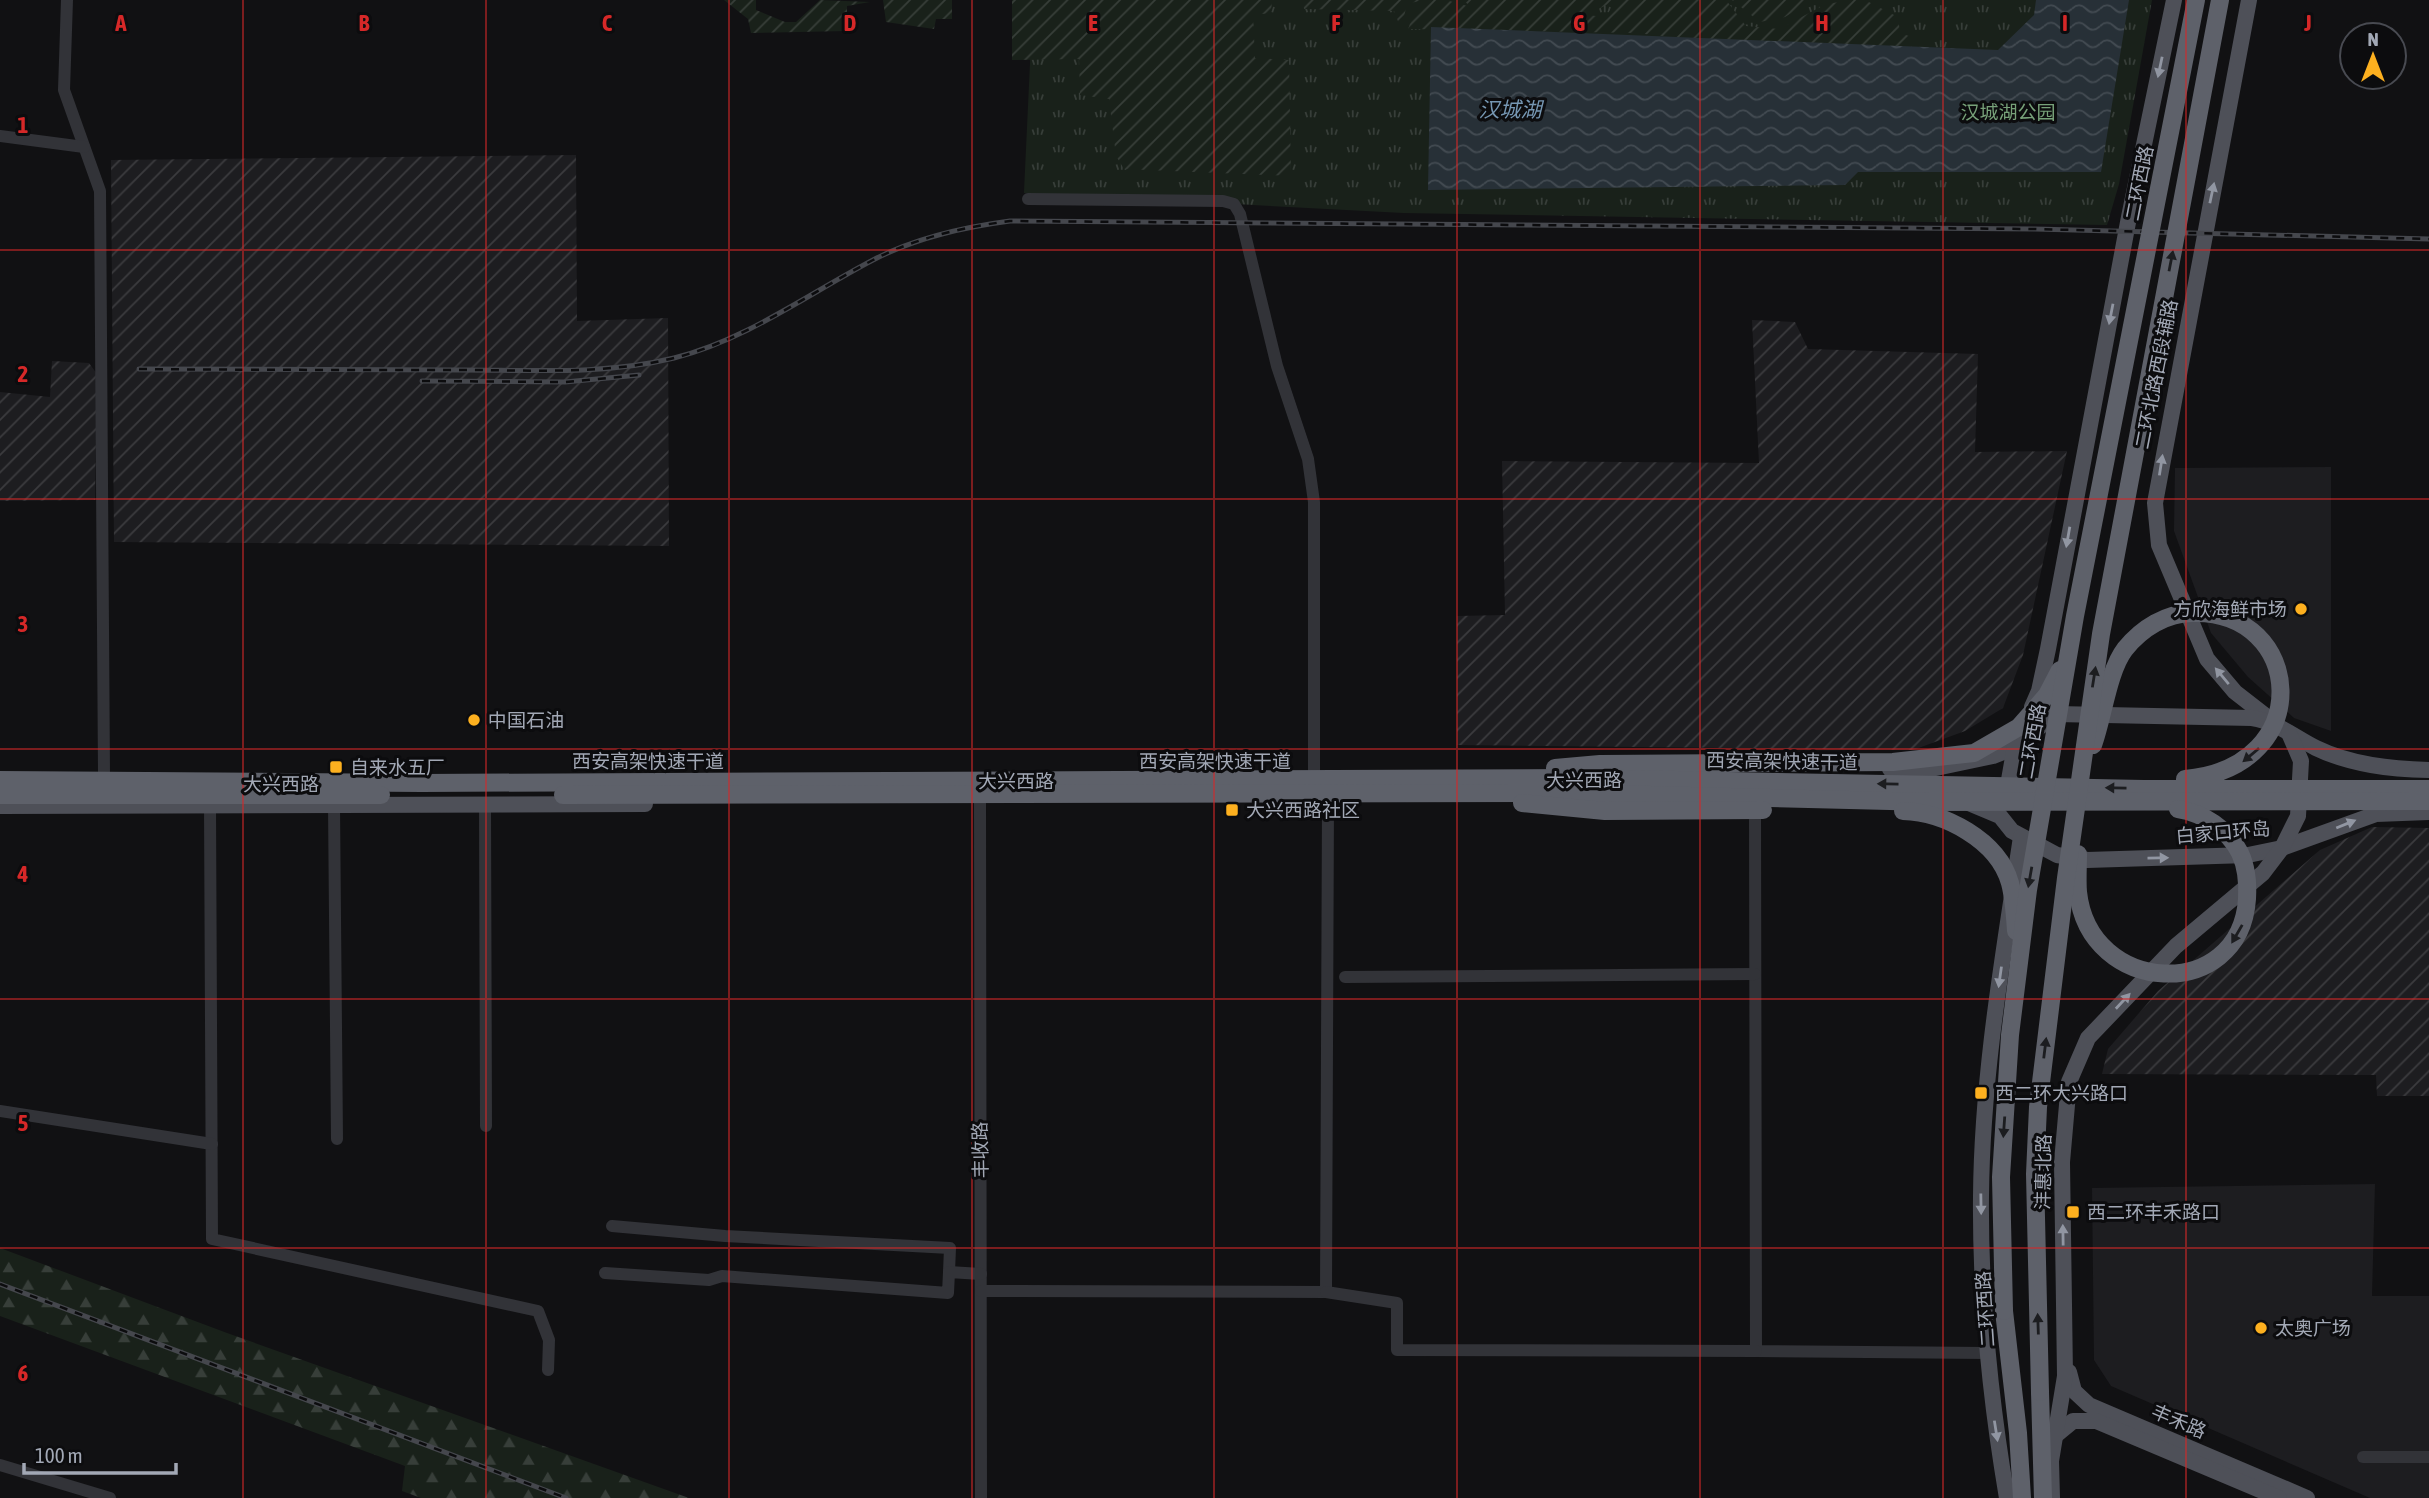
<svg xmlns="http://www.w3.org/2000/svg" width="2429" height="1498" viewBox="0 0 2429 1498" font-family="'Asap Condensed','Noto Sans SC',sans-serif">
<defs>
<pattern id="industrial-furrows" width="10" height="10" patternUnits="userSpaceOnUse" patternTransform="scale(1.75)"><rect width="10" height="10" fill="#1d1d20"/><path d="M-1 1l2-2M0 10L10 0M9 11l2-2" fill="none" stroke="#3b3b3e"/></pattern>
<pattern id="forest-firs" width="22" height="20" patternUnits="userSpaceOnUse" patternTransform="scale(1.75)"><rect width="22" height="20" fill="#19211a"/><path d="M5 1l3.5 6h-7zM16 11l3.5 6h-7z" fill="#373e39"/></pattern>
<pattern id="park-tufts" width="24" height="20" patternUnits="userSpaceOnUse" patternTransform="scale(1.75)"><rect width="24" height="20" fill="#19211a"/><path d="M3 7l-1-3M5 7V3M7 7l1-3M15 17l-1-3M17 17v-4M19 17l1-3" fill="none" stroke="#373e39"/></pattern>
<pattern id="garden-furrows" width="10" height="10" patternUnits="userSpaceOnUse" patternTransform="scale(1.75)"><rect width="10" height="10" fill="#19211a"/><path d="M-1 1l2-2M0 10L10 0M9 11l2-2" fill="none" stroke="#373e39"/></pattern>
<pattern id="water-waves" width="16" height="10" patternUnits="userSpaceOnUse" patternTransform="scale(1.75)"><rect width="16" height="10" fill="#273037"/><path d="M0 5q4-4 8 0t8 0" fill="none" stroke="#434b52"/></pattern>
</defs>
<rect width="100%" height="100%" fill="#111113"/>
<!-- built -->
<g fill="#1d1d20">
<polygon points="2331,467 2331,731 2294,718 2248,677 2211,633 2174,531 2175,468"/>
<polygon points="2375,1184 2372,1296 2429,1296 2429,1498 2370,1498 2111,1386 2094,1360 2092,1188"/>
</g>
<!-- industrial -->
<g fill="url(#industrial-furrows)">
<polygon points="576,155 577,321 668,318 669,546 114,542 111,160"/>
<polygon points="1752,320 1795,322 1808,349 1978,354 1975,452 2067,451 2023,655 2003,708 1965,731 1913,750 1457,745 1457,616 1505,615 1502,461 1759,463"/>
<polygon points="52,361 89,363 97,374 95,500 0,501 0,392 50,397"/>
<polygon points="2372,827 2429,828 2429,1096 2377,1096 2376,1075 2102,1074 2108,1049 2158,991 2320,850"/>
</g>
<!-- forest -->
<polygon fill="url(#forest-firs)" points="0,1248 227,1333 689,1498 421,1498 402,1491 405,1466 0,1316"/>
<!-- park -->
<polygon fill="url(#park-tufts)" points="1033,0 2152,0 2119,184 2107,225 1404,213 1024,193"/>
<!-- garden -->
<g fill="url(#garden-furrows)">
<polygon points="724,0 756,0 756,10 785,22 796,22 820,0 870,2 847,6 847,31 751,33 748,19"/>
<polygon points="883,0 952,0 952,19 936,19 934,29 886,22"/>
<polygon points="1012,0 1272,0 1271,13 1253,15 1255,58 1289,60 1291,176 1124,169 1116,156 1109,99 1080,95 1079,59 1012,60"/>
<polygon points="1303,0 1446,0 1471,7 1463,0 1616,0 1587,15 1605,17 1618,0 1726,0 1746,26 1779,29 1826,4 1853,0 1865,0 1898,17 1900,33 1912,37 1912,49 1745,46 1637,33 1408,29 1419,1 1407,4 1401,29 1394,11 1304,9"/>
<polygon points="1732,0 1813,0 1785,17 1760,22"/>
</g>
<!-- water -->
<polygon fill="url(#water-waves)" points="2036,0 2129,0 2101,172 1858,172 1845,185 1428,190 1431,27 1998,50 2034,15"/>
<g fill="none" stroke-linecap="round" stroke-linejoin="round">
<!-- minor -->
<g stroke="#323338" stroke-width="12">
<polyline points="67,0 64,90 100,191 104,774"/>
<polyline points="0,136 84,147"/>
<polyline points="1028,199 1223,201 1234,204 1240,214 1277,366 1308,459 1314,502 1314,773"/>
<polyline points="980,802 981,1498"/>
<polyline points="485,804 486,1126"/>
<polyline points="210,805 212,1239 538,1311 549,1340 548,1370"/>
<polyline points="334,805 337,1139"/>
<polyline points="1755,805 1756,1351 1987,1353"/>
<polyline points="1345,977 1755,974"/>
<polyline points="0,1111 212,1144"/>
<polyline points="612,1226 725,1236 950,1248 949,1272"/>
<polyline points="605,1273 709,1280 722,1276 948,1293 949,1272 981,1274"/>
<polyline points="981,1291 1326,1292 1328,801"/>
<polyline points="1326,1292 1397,1303 1397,1350 1756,1351"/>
<polyline points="2363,1457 2429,1457"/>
<polyline points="0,1465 110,1498"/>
</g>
<!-- major -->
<g stroke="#4e5058" stroke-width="16">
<polyline points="2249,0 2155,503 2159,545 2207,659 2235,692 2271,720"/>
<polyline points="2032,707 2039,691 2048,649 2129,217 2174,0"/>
<path d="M1890,769l46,-1 57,-12 20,-8 43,-34 196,4c25,4 42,19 64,30 35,17 75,21 113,22"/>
<polyline points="2006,797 2016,740"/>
<polyline points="1969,803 2000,816 2012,831 2057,855 2087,860 2248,855 2282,848 2376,814 2429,812"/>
<polyline points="0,806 645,804"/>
<polyline points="2069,1372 2074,1391 2089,1405 2307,1498"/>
<polyline points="2056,1435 2073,1421 2096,1421 2279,1498"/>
<path d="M2007,1498c-17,-100 -27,-200 -26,-302 1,-120 22,-240 40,-359"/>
<polyline points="2052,1498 2051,1461 2065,1376 2062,1162 2069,1082 2088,1038 2176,946 2263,873 2282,848 2298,816 2301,761 2289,733"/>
</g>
<!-- highway -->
<g stroke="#5e616a" stroke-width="18">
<polyline points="2004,1311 2018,1433 2022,1498"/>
<polyline points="2040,1392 2043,1498"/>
</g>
<defs>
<g id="rail">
<path d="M139,369c108,1 216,1 323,1 70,0 143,5 212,-12 72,-18 134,-64 199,-98 42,-22 91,-33 137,-39l1025,8 394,10"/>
<polyline points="422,381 565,382 639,375"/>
<polyline points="0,1284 566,1498"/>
</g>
</defs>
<!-- rail casing -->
<use href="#rail" stroke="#45474d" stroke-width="5"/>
<!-- rail -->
<use href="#rail" stroke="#0c0c0e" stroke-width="2.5" stroke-dasharray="8" stroke-linecap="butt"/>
<!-- highway-bridge -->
<g stroke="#5e616a" stroke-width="18">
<path d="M2093,745c10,-27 15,-74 32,-96 17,-21 41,-36 68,-36 111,-3 125,154 -8,166"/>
<polyline points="1555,768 1600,764 1893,762 1974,753 2019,727 2047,695 2060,670"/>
<polyline points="0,780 422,783 1575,778 2144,789 2429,789"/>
<polyline points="0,795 381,795"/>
<polyline points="563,795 1572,793 1930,802 2429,801"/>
<polyline points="1522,803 1605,811 1763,810"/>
<path d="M1903,811c41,1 95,29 107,72 4,15 5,33 6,48"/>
<path d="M2078,854c0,12 -1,26 0,38 11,104 162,111 169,7 1,-16 0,-31 -7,-46 -12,-24 -37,-40 -62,-44"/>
<polyline points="2004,1311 2001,1177 2010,1035 2028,890 2075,616 2196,0"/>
<polyline points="2040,1392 2035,1174 2038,1107 2066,878 2101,634 2220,0"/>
</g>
</g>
<!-- one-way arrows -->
<defs><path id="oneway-solid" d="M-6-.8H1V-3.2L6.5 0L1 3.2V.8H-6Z" transform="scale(1.75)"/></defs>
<g fill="#9196a2">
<use href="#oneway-solid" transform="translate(2160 67) rotate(102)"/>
<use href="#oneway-solid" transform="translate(2212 193) rotate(-78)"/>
<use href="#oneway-solid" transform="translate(2111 314) rotate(101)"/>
<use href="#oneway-solid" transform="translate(2161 465) rotate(-81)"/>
<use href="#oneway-solid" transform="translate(2068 537) rotate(100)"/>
<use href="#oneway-solid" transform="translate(2222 676) rotate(-130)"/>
<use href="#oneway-solid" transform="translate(2346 824) rotate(-22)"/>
<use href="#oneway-solid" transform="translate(2158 858) rotate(-1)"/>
<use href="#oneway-solid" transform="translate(2000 977) rotate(98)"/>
<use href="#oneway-solid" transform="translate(2123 1001) rotate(-47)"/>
<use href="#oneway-solid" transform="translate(1981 1204) rotate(89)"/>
<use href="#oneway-solid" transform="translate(2063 1235) rotate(-91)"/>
<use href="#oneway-solid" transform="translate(1996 1431) rotate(81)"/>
</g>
<g fill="#1c1d20">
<use href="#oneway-solid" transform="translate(2171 261) rotate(-79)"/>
<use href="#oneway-solid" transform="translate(2094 677) rotate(-81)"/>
<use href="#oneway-solid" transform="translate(2251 755) rotate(140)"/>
<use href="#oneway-solid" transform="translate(1888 784) rotate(-179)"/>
<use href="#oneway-solid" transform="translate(2116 788) rotate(-179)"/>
<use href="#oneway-solid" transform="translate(2030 877) rotate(100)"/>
<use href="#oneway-solid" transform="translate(2237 934) rotate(120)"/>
<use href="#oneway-solid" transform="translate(2045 1048) rotate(-83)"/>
<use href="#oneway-solid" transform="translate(2004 1127) rotate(94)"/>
<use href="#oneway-solid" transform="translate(2038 1324) rotate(-92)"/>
</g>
<!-- grid -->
<path fill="none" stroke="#d62828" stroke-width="2" stroke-opacity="0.55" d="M243,0v1498M486,0v1498M729,0v1498M972,0v1498M1214,0v1498M1457,0v1498M1700,0v1498M1943,0v1498M2186,0v1498M0,250h2429M0,499h2429M0,749h2429M0,999h2429M0,1248h2429"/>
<!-- markers -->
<g fill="#fdb01f" stroke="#0c0c0e" stroke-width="2.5">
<circle cx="2301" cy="609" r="7"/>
<circle cx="474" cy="720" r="7"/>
<rect x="329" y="760" width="14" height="14" rx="3.5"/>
<rect x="1225" y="803" width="14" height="14" rx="3.5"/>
<rect x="1974" y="1086" width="14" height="14" rx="3.5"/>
<rect x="2066" y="1205" width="14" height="14" rx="3.5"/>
<circle cx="2261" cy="1328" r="7"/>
</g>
<g text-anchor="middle" stroke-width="6" stroke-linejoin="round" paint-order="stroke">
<!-- park labels -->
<g font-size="19" fill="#77a179" stroke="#0c0c0e">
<text x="2008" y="119">汉城湖公园</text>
</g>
<!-- street labels -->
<g font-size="19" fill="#a2a8b5" stroke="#0c0c0e">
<text transform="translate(2139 183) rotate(-79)" y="7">二环西路</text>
<text transform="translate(2156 374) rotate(-79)" y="7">二环北路西段辅路</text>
<text transform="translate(2032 741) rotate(-80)" y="7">二环西路</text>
<text x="648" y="768">西安高架快速干道</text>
<text x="1215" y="768">西安高架快速干道</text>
<text transform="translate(1782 761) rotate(1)" y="7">西安高架快速干道</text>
<text x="1584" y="787">大兴西路</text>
<text x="1016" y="788">大兴西路</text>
<text x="281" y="791">大兴西路</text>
<text transform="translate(2223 832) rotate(-5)" y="7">白家口环岛</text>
<text transform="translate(980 1150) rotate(-91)" y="7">丰收路</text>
<text transform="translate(2043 1172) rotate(-89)" y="7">沣惠北路</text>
<text transform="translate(1985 1309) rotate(-94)" y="7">二环西路</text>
<text transform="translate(2179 1421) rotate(23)" y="7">丰禾路</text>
</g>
<!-- poi labels -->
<g font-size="19" fill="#a2a8b5" stroke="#0c0c0e" text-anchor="start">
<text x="2287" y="616" text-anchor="end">方欣海鲜市场</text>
<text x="488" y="727">中国石油</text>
<text x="350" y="774">自来水五厂</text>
<text x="1246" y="817">大兴西路社区</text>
<text x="1995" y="1100">西二环大兴路口</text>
<text x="2087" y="1219">西二环丰禾路口</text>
<text x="2275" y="1335">太奥广场</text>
</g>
<!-- water labels -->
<g font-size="21" font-style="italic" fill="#7697b3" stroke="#0c0c0e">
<text x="1510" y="117">汉城湖</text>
</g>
</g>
<g font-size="23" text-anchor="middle" font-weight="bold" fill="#d62828" stroke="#0c0c0e" stroke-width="6" stroke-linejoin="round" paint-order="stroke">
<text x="121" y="31">A</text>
<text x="364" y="31">B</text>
<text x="607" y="31">C</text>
<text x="850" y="31">D</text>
<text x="1093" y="31">E</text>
<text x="1336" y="31">F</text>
<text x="1579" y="31">G</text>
<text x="1822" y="31">H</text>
<text x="2065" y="31">I</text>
<text x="2308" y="31">J</text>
<text x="23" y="133">1</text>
<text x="23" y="382">2</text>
<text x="23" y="632">3</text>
<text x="23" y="882">4</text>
<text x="23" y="1131">5</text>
<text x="23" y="1381">6</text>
</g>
<!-- north arrow -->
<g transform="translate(2373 56)"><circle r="33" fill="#0c0c0e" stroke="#484a51" stroke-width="2"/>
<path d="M0-5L12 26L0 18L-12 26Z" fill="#fdb01f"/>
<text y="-10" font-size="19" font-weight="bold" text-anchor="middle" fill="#a2a8b5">N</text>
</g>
<!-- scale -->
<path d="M24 1463v10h152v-10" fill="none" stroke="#a2a8b5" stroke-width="3.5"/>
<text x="35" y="1463" font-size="21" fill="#a2a8b5" stroke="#0c0c0e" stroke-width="5" paint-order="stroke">100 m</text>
</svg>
